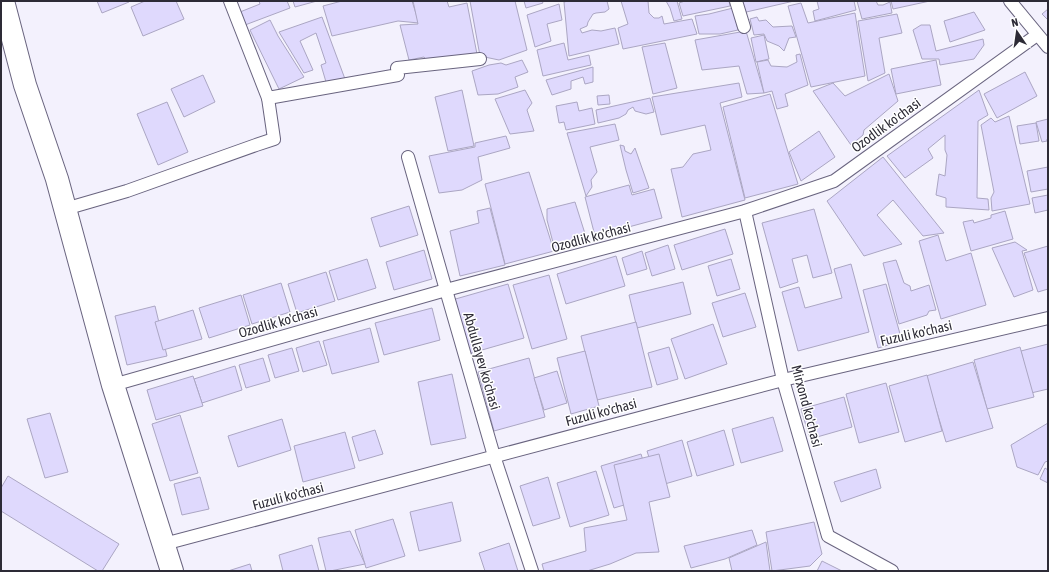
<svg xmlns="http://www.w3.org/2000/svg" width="1049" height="572" viewBox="0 0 1049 572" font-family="'Asap Condensed',sans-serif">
<rect width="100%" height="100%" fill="#f3f1fd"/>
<!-- building -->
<g fill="#dfd9fd" stroke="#aba6c3">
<polygon points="97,1 129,1 129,2 102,13"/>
<polygon points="145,1 176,1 184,19 143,36 131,7"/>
<polygon points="259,1 287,1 290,8 245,25 240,12 260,4"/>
<polygon points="293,1 317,1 295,7"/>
<polygon points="342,1 412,1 419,23 398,21 332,36 323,6"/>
<polygon points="413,1 447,1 449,7 467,3 477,54 428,62 424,57 409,60 400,25 418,24"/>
<polygon points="470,1 515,1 527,50 499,60 480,56"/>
<polygon points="524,1 542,1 543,3 526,8"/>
<polygon points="568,1 607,1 609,9 605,12 596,13 593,14 588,22 587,26 580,29 582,33 592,30 601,31 615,28 619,44 569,56 564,2"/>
<polygon points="621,1 648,1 649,13 654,18 659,18 662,16 664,24 692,19 697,34 623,49 618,28 628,24"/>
<polygon points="666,1 677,1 682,19 674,21 670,8"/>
<polygon points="685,1 729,1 730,6 683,16 679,3"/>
<polygon points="740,1 794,1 742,13"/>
<polygon points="817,1 854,1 856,10 815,21 813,11 819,9"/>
<polygon points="857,1 876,1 878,5 883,5 890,2 892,13 862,19"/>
<polygon points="891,1 930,1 893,9"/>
<polygon points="801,3 808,23 855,13 865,76 811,87 788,6"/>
<polygon points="559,4 562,20 547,24 551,41 535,47 527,15"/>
<polygon points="733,8 738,30 720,34 699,34 695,16 709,14"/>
<polygon points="1048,9 1048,20 1042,14"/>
<polygon points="974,12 985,30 950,42 944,21"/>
<polygon points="897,14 902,33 879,38 885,73 868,81 858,21"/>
<polygon points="322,17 345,79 326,82 321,65 326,63 316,33 300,41 313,70 304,73 279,32"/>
<polygon points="757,17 759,21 766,20 773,27 792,26 796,37 789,38 784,51 779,46 767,41 764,34 754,35 750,19"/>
<polygon points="270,20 278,36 304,77 279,89 250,30"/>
<polygon points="921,25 930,25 936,51 983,39 984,45 974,59 940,65 939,59 922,59 913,30"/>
<polygon points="746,31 764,93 747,94 739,66 702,70 695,40"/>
<polygon points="764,35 769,59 756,62 751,38"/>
<polygon points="564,43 568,60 589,55 591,65 543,76 537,50"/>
<polygon points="665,43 677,88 653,94 642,47"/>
<polygon points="800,54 808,85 785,94 788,106 777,109 772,91 764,93 757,62 768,60 771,66 787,67 797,62 796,55"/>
<polygon points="522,60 528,72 515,77 518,87 498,94 478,95 472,71 489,65 501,63 506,65"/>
<polygon points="936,60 941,85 896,94 891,69"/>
<polygon points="593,67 593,82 585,84 583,77 571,81 571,89 552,95 546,80"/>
<polygon points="1025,72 1037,96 997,118 984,94"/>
<polygon points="889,74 898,101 864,130 863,135 851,145 813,91 833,83 845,96"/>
<polygon points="203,75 215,102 184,117 171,89"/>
<polygon points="739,83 742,97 720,103 745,200 682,217 671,169 683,167 693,154 711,150 705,125 661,135 652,97"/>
<polygon points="462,90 474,146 448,151 435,97"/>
<polygon points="525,90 532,103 527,110 534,131 510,134 495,99"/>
<polygon points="979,90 988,115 978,121 977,198 988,199 989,210 946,207 946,198 936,195 939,174 945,176 947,155 945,150 945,135 928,149 933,158 905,178 887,156"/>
<polygon points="770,94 798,184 745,198 723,107"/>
<polygon points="609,95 610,104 598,105 597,96"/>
<polygon points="650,98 654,112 646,114 635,111 633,107 628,110 626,114 619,118 598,123 596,110"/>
<polygon points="167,102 188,152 158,165 137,114"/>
<polygon points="577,102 579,111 592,108 595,124 566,130 564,122 559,123 556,106"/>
<polygon points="1009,116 1030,204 992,211 991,198 994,192 981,125 991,118 995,122"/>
<polygon points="1048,119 1048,138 1047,139 1047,141 1042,142 1036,122"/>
<polygon points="1036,123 1039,141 1020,144 1017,126"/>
<polygon points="615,124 619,140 590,147 597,172 591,180 592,187 586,196 567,133"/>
<polygon points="819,131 835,157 801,181 789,152"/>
<polygon points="506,136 510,148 478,157 482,180 462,190 439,193 429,156 475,147 475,143"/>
<polygon points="620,145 624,146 625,151 631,154 635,148 649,188 633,193 626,170"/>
<polygon points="883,157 944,233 923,236 893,200 877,215 902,244 864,256 827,201"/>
<polygon points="1048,167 1048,189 1031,192 1027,171"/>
<polygon points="529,172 554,251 505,264 485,184"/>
<polygon points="629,185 632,195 654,189 662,218 595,236 585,197"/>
<polygon points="1048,195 1048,210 1035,213 1032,198"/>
<polygon points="575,202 587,240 555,250 547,220 547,209"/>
<polygon points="409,206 418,235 380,247 371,218"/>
<polygon points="490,208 505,265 460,276 450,231 479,223 477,211"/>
<polygon points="814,209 832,273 813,278 807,255 792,259 798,282 780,288 762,223"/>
<polygon points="1005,211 1013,239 971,251 963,222 973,220 974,223 991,218 991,215"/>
<polygon points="725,229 733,254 682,270 674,245"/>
<polygon points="938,235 946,261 971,253 986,305 941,319 919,241"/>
<polygon points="1015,242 1027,250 1022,251 1033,290 1014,297 992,248"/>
<polygon points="668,245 675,269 652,276 645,253"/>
<polygon points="1048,246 1048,289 1038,292 1024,253"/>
<polygon points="424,250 432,279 394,290 386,262"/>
<polygon points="642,251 647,269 627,275 622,258"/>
<polygon points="616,256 625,286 566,304 557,274"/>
<polygon points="367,259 376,288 338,300 329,271"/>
<polygon points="731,259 740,289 717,296 708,266"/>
<polygon points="896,260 904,283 910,286 911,291 929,285 936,310 929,311 927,315 899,324 883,263"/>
<polygon points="851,264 869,332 798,351 782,292 799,287 805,308 842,298 834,269"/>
<polygon points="326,272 335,301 297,313 288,284"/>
<polygon points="549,275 567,339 532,349 513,285"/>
<polygon points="683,282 691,314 637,328 629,295"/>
<polygon points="281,283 290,312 252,324 243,295"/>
<polygon points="508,284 524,338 468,354 452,300"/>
<polygon points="886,284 902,341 878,348 863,290"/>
<polygon points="745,293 756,327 723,337 712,303"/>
<polygon points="241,295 250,325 209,338 199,308"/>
<polygon points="155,306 167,356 127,365 115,316"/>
<polygon points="432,308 440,340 384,355 375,323"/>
<polygon points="193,310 202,339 163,350 155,322"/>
<polygon points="636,322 652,387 597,400 581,336"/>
<polygon points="713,324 727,364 685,379 671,339"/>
<polygon points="370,328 379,362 332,374 323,341"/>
<polygon points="319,341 327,365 303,372 296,348"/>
<polygon points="1048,344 1048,389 1031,393 1021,351"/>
<polygon points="669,347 678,379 657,385 648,353"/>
<polygon points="1020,347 1034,397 987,409 974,360"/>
<polygon points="292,348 299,371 275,378 268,355"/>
<polygon points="585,351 599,406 571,414 557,358"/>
<polygon points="263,358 270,381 246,388 239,365"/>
<polygon points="529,358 545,417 494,431 478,372"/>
<polygon points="973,362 993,428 946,442 926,376"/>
<polygon points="235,366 242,390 202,403 194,379"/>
<polygon points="557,371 567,403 544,410 534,378"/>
<polygon points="452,374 466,438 431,445 418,382"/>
<polygon points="927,375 942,431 905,442 889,386"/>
<polygon points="193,376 203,406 156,420 147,390"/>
<polygon points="886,383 899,432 859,443 846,394"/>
<polygon points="844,397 852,427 810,439 801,409"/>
<polygon points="50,413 68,472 45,478 27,419"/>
<polygon points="180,415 198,473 170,481 152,424"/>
<polygon points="773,417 783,451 741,463 732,429"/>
<polygon points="282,419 291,450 238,467 228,436"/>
<polygon points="1048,423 1048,461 1045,462 1038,475 1017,467 1011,445"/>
<polygon points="375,430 383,454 359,461 352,437"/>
<polygon points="724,430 734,465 697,476 687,442"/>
<polygon points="345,432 355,468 303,482 294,446"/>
<polygon points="682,440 692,476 658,486 647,451"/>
<polygon points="641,454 654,496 614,508 601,466"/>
<polygon points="659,454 670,497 649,502 659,552 636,553 610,564 587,571 544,571 542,564 586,551 584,528 627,520 614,465"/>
<polygon points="1045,468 1048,470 1048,483 1040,479"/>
<polygon points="876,469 881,488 841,502 834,482"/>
<polygon points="596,471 609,515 570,527 557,483"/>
<polygon points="8,476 119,544 102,571 98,571 1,511 1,488"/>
<polygon points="200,477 209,509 182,515 174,484"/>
<polygon points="548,477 560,518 533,526 520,486"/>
<polygon points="452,502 461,541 419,551 410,512"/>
<polygon points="393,519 405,556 366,568 355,530"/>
<polygon points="814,522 822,554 810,566 772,571 766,532"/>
<polygon points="752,530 757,545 725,559 691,568 684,546"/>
<polygon points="350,531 365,564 330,571 326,571 318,538"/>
<polygon points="766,542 770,571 732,571 729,558"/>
<polygon points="509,543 518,571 485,571 479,553"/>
<polygon points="312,545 319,571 283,571 279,555"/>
<polygon points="822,561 842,571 817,571"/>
<polygon points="250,564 252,571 228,571"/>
</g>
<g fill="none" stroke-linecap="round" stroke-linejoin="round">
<defs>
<g id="lane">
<polyline points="230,1 268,98 398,75 397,68 480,59"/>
<polyline points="736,1 744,27"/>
<polyline points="1010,1 1048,47"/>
<polyline points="408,157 446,290 494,456 532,571"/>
<polyline points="65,209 127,191 256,145 274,139 268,98"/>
<polyline points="745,211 783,380 828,536 892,571"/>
<polyline points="113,385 446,290 745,211 834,181 1037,35"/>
<polyline points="164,544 783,380 1048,318"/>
</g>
<polyline id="street" points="3,1 25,85 57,179 113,385 172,571"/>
</defs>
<!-- lane casing -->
<use href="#lane" stroke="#69647f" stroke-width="14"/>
<!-- street casing -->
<use href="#street" stroke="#69647f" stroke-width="24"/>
<!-- lane -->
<use href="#lane" stroke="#fff" stroke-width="12"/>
<!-- street -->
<use href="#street" stroke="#fff" stroke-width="22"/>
</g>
<g text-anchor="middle" stroke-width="3" stroke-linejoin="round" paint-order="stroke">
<!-- street labels -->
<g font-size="14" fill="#2d2b36" stroke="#fff">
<text transform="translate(886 125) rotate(-36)" y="5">Ozodlik ko'chasi</text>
<text transform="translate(591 237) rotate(-15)" y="5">Ozodlik ko'chasi</text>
<text transform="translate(278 322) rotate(-16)" y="5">Ozodlik ko'chasi</text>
<text transform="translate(916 333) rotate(-13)" y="5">Fuzuli ko'chasi</text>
<text transform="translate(482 361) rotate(74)" y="5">Abdullayev ko'chasi</text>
<text transform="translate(807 406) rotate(75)" y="5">Mirxond ko'chasi</text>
<text transform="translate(601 412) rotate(-15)" y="5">Fuzuli ko'chasi</text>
<text transform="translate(288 496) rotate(-15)" y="5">Fuzuli ko'chasi</text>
</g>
</g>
<!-- border -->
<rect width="1049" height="572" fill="none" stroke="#2d2b36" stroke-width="4"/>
<!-- north arrow -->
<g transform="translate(1017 32) rotate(347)" stroke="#ffffff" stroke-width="3" paint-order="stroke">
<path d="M0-3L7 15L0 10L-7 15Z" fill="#2d2b36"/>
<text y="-6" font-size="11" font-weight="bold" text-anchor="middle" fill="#2d2b36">N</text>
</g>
</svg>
